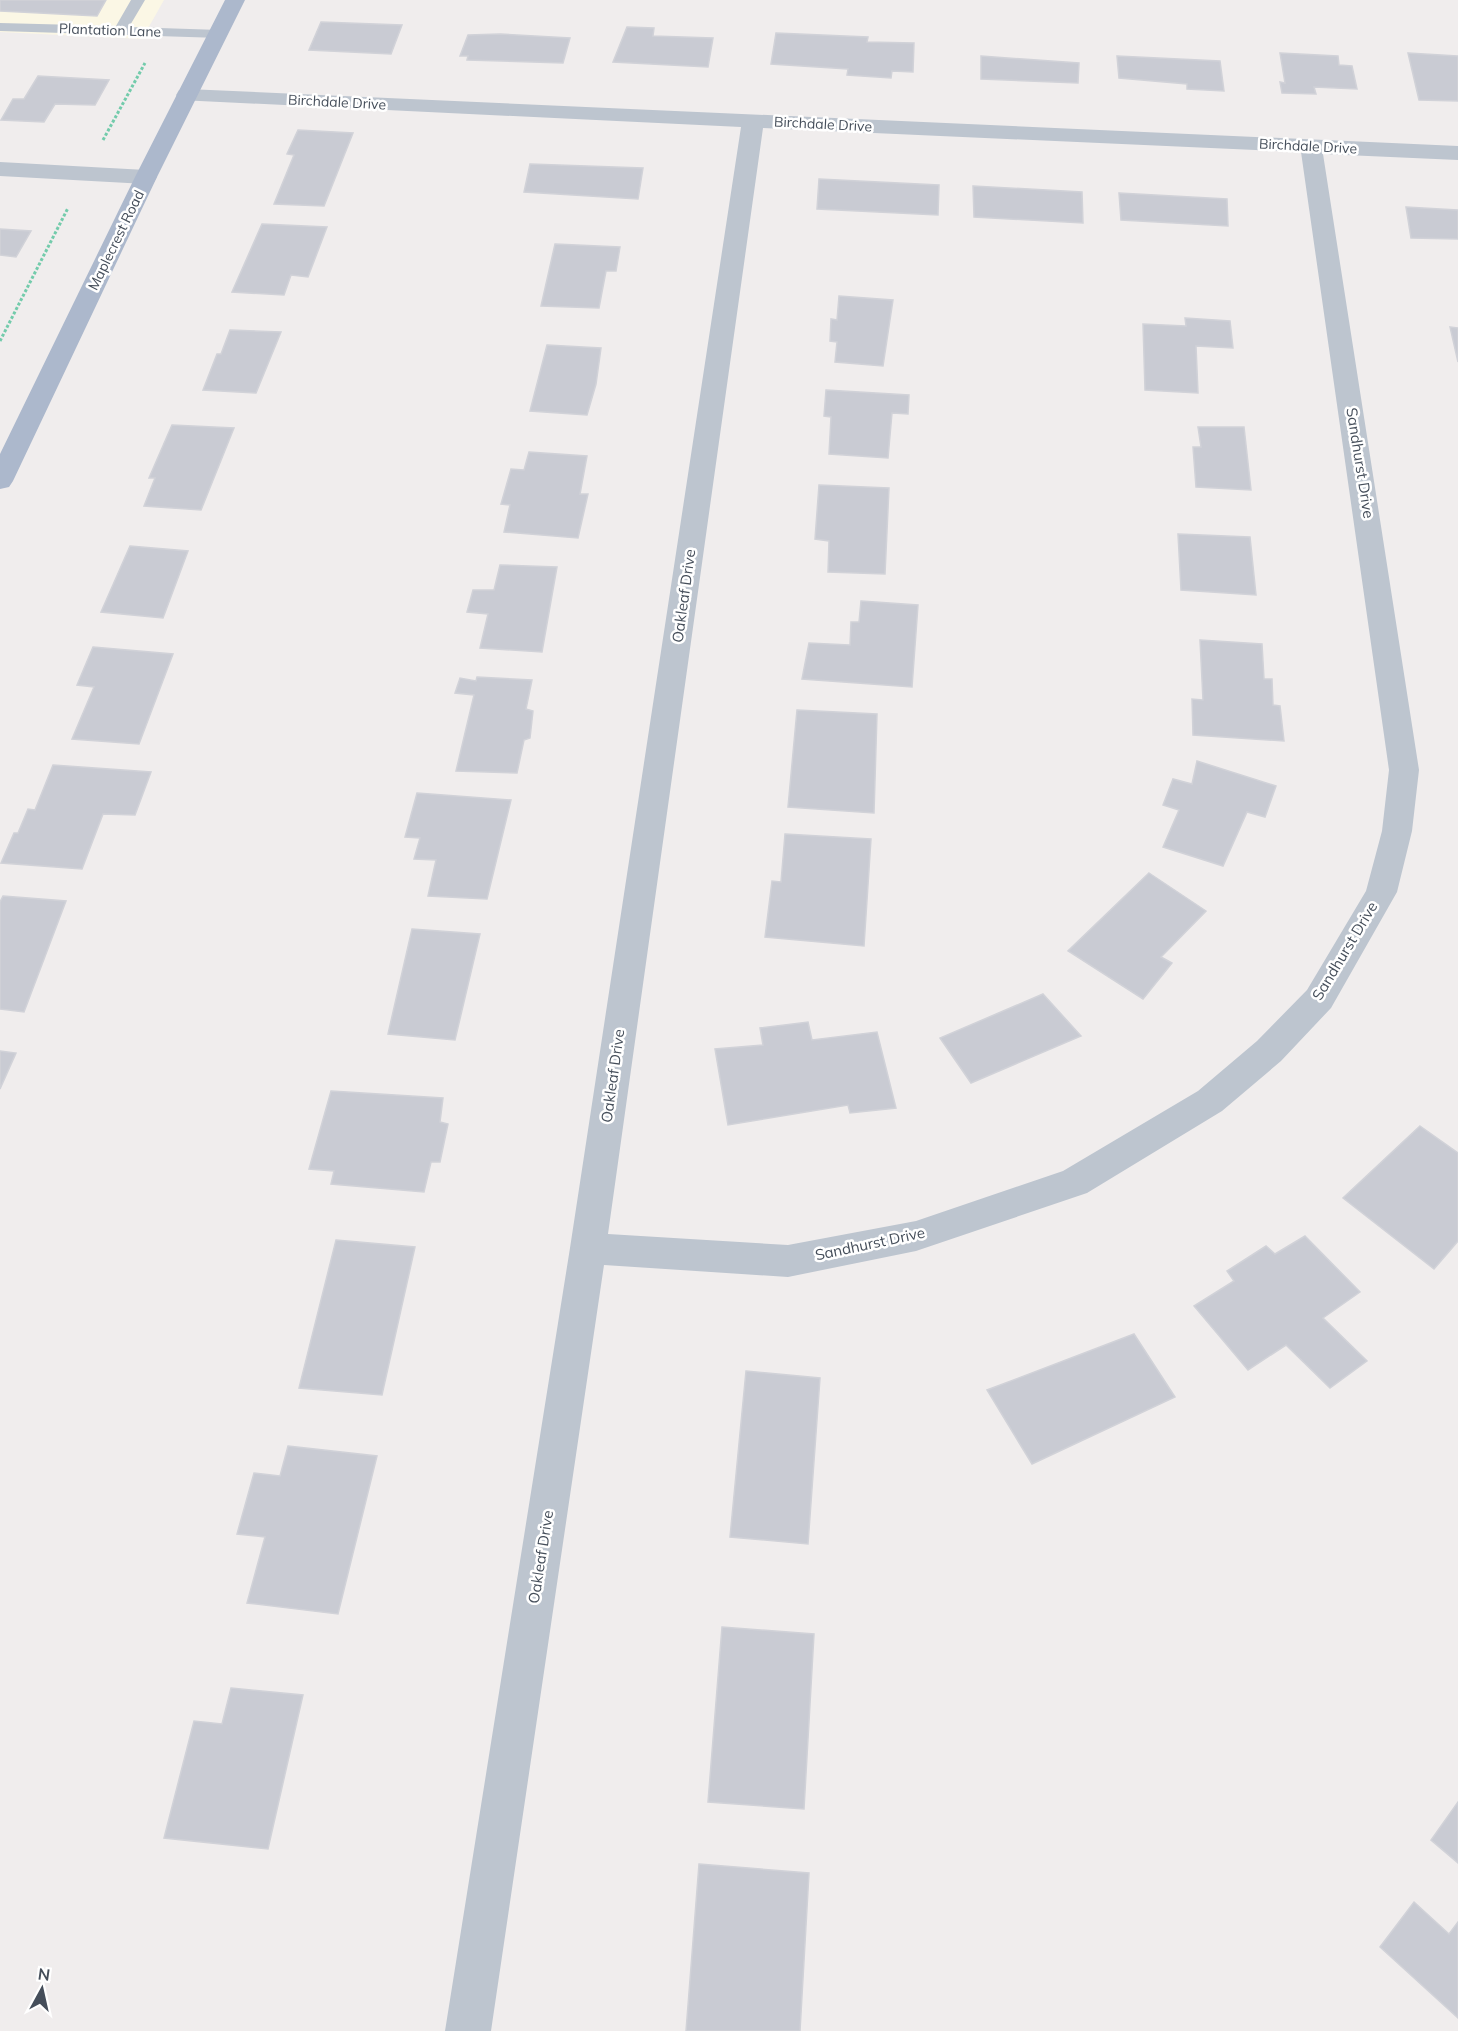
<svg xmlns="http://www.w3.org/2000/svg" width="1458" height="2031" viewBox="0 0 1458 2031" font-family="Mulish,sans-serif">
<rect width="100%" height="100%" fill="#f0eded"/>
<!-- commercial -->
<polygon fill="#fbf7e5" points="0,0 164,0 142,39 0,32"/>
<!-- building -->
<g fill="#c9cbd3" stroke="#d1d2d8" stroke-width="1.5">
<polygon points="0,0 106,0 97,16 0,11"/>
<polygon points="321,22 402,25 391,54 309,50"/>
<polygon points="627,27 654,28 653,36 713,38 708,67 613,62"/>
<polygon points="776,33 868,37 867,42 914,43 913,72 892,71 891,78 847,75 848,69 771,64"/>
<polygon points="500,34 570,38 563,63 467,60 468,56 460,56 468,35"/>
<polygon points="1280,53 1338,56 1339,65 1352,66 1357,89 1314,87 1316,94 1282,93 1280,82 1285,83"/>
<polygon points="1408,53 1458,56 1458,101 1419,100"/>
<polygon points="981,56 1079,63 1078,83 981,79"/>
<polygon points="1117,56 1220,61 1224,91 1187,89 1187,84 1119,78"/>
<polygon points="38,76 109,80 95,105 55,104 44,122 1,120 13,99 24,99"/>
<polygon points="298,130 353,133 324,206 274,204 294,155 287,154"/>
<polygon points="530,164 643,168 638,199 524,192"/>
<polygon points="819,179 939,185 938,215 817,209"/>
<polygon points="973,186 1082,192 1083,223 974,217"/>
<polygon points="1119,193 1227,199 1228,226 1121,220"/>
<polygon points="1406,207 1458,210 1458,239 1411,238"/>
<polygon points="262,224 327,227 308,277 291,275 284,295 232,292"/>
<polygon points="0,229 31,231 16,257 0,255"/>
<polygon points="555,244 620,247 616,271 606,271 599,308 541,306"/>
<polygon points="839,296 893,300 883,366 835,362 837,342 830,341 831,319 837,320"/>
<polygon points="1185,318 1230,321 1233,348 1196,346 1198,393 1145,390 1143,324 1186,326"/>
<polygon points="1450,327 1458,328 1458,362"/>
<polygon points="230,330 281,332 256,393 203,390 217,354 221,354"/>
<polygon points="547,345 601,348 596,384 587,415 530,411"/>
<polygon points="826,390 909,395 908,414 892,413 888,458 829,454 831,417 824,416"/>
<polygon points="172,425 234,428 201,510 144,506 155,478 149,478"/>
<polygon points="1198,427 1244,427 1251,490 1196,487 1193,447 1201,447"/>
<polygon points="529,452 587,456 580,494 588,494 578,538 504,532 510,505 501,504 511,469 524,470"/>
<polygon points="819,485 889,488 885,574 828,572 829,541 815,539"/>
<polygon points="1178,534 1250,537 1256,595 1181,590"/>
<polygon points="130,546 188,551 163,618 101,612"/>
<polygon points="500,565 557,567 542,652 480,648 488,614 467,612 473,590 494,590"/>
<polygon points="861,601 918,605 912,687 802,679 809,643 850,645 851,622 859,622"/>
<polygon points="1200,640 1262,644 1264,679 1272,679 1273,705 1280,706 1284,741 1193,735 1192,699 1203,700"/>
<polygon points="93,647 173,654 139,744 72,739 94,687 77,685"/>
<polygon points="477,677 532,680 526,709 533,711 530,738 524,740 517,773 456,771 474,695 455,693 460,678 476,681"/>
<polygon points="797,710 877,714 874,813 788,807"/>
<polygon points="1197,761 1276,786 1265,817 1247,812 1223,866 1163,847 1179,810 1163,805 1173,779 1192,784"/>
<polygon points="53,765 151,772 135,815 103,814 82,869 1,863 14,833 18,833 28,809 35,810"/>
<polygon points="417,793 511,800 487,899 428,896 436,860 414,859 420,838 405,837"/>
<polygon points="785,834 871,839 864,946 765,937 772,881 781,882"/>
<polygon points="1149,873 1206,911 1161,957 1172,963 1143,999 1068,951"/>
<polygon points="3,896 66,901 24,1012 0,1009 0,902"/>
<polygon points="412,929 480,934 455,1040 388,1034"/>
<polygon points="1043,994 1081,1036 971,1083 940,1038"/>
<polygon points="808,1022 812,1040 877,1032 896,1108 850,1113 848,1105 728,1125 715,1049 763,1045 760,1028"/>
<polygon points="0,1051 16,1053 0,1089"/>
<polygon points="331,1091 443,1098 440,1122 448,1124 440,1162 431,1162 424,1192 331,1184 334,1171 309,1169"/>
<polygon points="1420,1126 1458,1153 1458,1241 1434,1269 1343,1198"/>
<polygon points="1305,1236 1360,1292 1323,1318 1367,1361 1330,1388 1286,1345 1248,1370 1194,1306 1234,1281 1227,1271 1266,1246 1275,1254"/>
<polygon points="336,1240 415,1247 382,1395 299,1388"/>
<polygon points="1134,1334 1175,1397 1032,1464 987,1390"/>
<polygon points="746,1371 820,1378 808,1544 730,1537"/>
<polygon points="288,1446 377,1456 338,1614 247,1603 265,1537 237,1534 254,1473 280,1476"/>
<polygon points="722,1627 814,1634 804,1809 708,1802"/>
<polygon points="231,1688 303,1695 268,1849 164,1838 194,1721 222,1724"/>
<polygon points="1458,1802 1458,1863 1431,1840"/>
<polygon points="699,1864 809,1873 800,2031 686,2031"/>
<polygon points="1414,1902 1449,1934 1458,1922 1458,2018 1380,1947"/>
</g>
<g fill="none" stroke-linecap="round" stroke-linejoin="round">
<!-- path -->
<g stroke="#73cbab" stroke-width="3" stroke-dasharray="3 2" stroke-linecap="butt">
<polyline points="103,140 145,63"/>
<polyline points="0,341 68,208"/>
</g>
<!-- service -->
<polygon fill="#bdc5cf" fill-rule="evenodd" points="131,0 145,0 129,27 220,30 227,34 220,38 0,31 0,23 116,26"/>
<!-- minor -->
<g fill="#bdc5cf" fill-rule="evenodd">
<path d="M187,89l1271,57v14l-135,-6 96,616 -7,61 -15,61 -66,116 -50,53 -59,50 -135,82 -171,58 -128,26 -184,-12 -113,766h-46l125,-783 171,-1121 -562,-27 -3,-5 3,-5zM763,128l538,24 88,618 -7,61 -16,60 -59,99 -50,51 -59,50 -135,80 -147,50 -128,24 -180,-11z"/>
<polygon points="0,162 146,170 154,172 157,177 154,182 146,184 0,176"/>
</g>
<!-- primary -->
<polygon fill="#acb8cc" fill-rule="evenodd" points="225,0 245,0 157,177 13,481 9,487 0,489 0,454 135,177"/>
</g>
<g text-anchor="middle" stroke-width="5" stroke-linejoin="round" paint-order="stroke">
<!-- far-street labels -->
<g font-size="14" fill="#454e5a" stroke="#fff">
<text transform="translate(110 30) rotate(2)" y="5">Plantation Lane</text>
<text transform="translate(337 102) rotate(3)" y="5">Birchdale Drive</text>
<text transform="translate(823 124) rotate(3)" y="5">Birchdale Drive</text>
<text transform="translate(1308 146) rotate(3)" y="5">Birchdale Drive</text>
<text transform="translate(116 240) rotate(-64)" y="5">Maplecrest Road</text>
</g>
<!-- street labels -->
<g font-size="15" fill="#454e5a" stroke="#fff">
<text transform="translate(1360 463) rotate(81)" y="5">Sandhurst Drive</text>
<text transform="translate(684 596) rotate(-82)" y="5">Oakleaf Drive</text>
<text transform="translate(1345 951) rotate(-59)" y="5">Sandhurst Drive</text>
<text transform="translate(613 1076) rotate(-82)" y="5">Oakleaf Drive</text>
<text transform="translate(870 1244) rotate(-12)" y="5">Sandhurst Drive</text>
<text transform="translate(541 1557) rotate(-81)" y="5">Oakleaf Drive</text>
</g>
</g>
<!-- north arrow -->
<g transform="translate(42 1989) rotate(8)" stroke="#ffffff" stroke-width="4.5" paint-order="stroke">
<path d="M0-4.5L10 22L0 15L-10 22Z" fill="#454e5a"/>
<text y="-9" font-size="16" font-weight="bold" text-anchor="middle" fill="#454e5a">N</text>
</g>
</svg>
